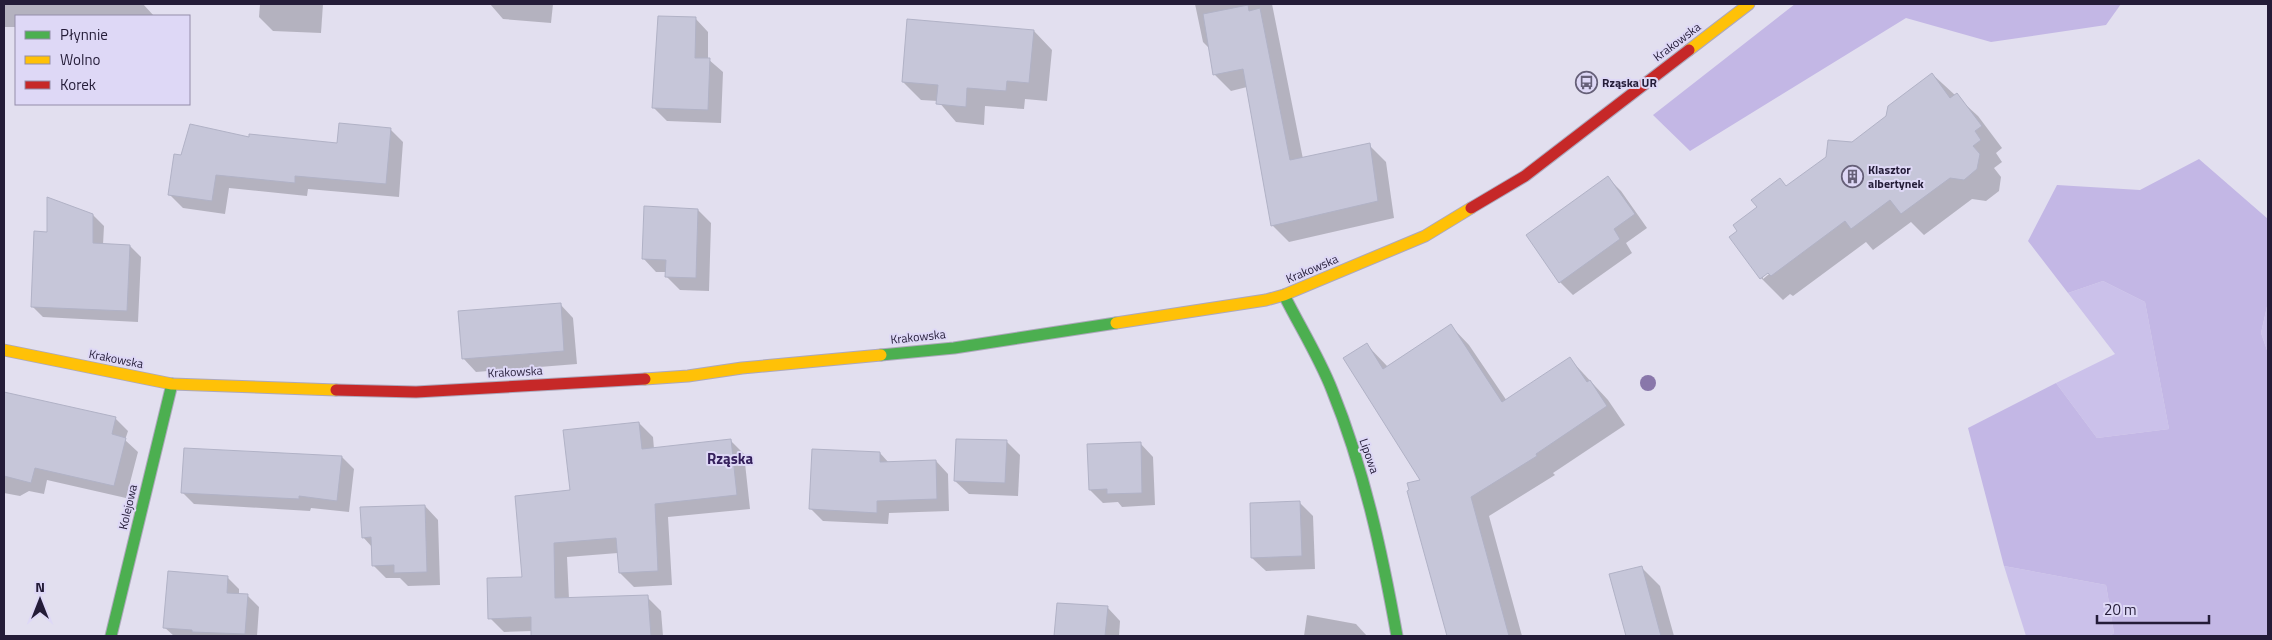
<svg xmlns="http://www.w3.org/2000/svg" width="2272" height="640" viewBox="0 0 2272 640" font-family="'Titillium Web',sans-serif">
<rect width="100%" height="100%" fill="#e2dfef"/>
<!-- green -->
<g fill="#cbc1ea">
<polygon points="2103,281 2145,302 2169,429 2097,438 2056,383 2115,354 2068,293"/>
<polygon points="2268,302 2268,353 2261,333"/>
<polygon points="2004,566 2106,585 2114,633 2110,636 2026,636"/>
</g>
<!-- forest -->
<g fill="#c3b7e5">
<polygon points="1795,4 2121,4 2106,25 1991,42 1906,18 1690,151 1653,115"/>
<polygon points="2199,159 2268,219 2268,302 2261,333 2268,353 2268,636 2110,636 2114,633 2106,585 2004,566 1968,428 2056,383 2097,438 2169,429 2145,302 2103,281 2068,293 2028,241 2057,185 2140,190"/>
</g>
<!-- shadow -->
<g fill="#0003" fill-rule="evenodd">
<polygon points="4,4 143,4 154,16 16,16 16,27 4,27"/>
<polygon points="260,4 323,4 321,33 273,31 259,17"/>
<polygon points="490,4 553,4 551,23 503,19"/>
<polygon points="1195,4 1272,4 1303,159 1369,145 1386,162 1394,218 1289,242 1272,225 1247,87 1231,91 1214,74 1210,49 1203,42"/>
<polygon points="695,18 708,32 708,59 723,72 721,123 667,121 654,108"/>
<polygon points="909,20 1034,31 1052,50 1047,101 1025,99 1024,109 985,106 984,125 956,122 938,101 921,100 903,82"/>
<path d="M1932,74l46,42 24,32 -6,5 6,9 -8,6 7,9 -2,14 -13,10 -14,-2 -48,36 -13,-13 -38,28 -7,-8 -73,54 -3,-2 -7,6 -22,-22 -30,-41 8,-6 41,-51 7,7 65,-43 35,-27zM1774,270l-11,9v-4z"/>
<polygon points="390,129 403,142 399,197 308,189 307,196 229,188 225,214 183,208 169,194 182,157 250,139 339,144"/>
<polygon points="1608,178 1621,191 1647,228 1626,243 1632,253 1573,295 1560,282"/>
<polygon points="698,210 711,223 709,291 680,290 666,276 667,272 656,272 643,258"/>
<polygon points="93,215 104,226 103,245 130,246 141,257 138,322 43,317 32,306 48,233"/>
<polygon points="560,304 573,318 577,364 476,372 463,358"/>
<polygon points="1451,326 1469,345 1507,401 1570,359 1608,400 1625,425 1553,473 1555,475 1489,516 1522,636 1448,636 1409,492 1422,480 1367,345 1388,367"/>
<polygon points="4,393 115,418 128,431 125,440 138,452 126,498 47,480 44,494 29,491 20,496 4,493"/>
<polygon points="639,423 653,437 654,449 730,440 744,454 750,509 668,517 672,585 634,587 620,573 618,553 567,557 569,599 647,597 661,611 663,636 532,636 532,631 504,632 490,618 524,578 571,491"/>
<polygon points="1006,441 1020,455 1018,496 969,494 955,481"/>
<polygon points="1140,443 1153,457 1155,505 1122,507 1118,502 1103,503 1090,490"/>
<polygon points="880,453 889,463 936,461 948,474 949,511 889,513 888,524 823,521 810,508"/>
<polygon points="342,457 354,469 349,512 311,508 310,511 194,504 182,492"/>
<polygon points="1300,503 1313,516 1315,569 1266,571 1252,558"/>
<polygon points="425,506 438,520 440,585 408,586 400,578 386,578 373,565 372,547 363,537"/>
<polygon points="1641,567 1660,586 1674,636 1627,636 1610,575"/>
<polygon points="227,577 239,589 239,594 247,595 259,607 257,636 174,636 164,627"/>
<polygon points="1058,604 1107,607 1120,621 1119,636 1056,636"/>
<polygon points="1307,615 1356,624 1367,636 1304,636"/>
</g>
<!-- building -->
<g fill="#c6c6d9" stroke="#b1b2c6">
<polygon points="1248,5 1249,11 1260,8 1290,160 1370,143 1378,201 1271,226 1243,69 1213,75 1203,14"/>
<polygon points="658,16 696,17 695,58 710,58 708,110 652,108"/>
<polygon points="907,19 1034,30 1029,83 1007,81 1006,91 967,88 966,107 936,104 938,85 902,82"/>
<polygon points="1932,73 1950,98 1957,93 1982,126 1975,131 1981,140 1973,146 1980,154 1977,169 1964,180 1950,178 1901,214 1890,200 1851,229 1845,221 1771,276 1768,273 1760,279 1729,237 1737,231 1733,225 1757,207 1751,200 1780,178 1786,186 1826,157 1828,140 1852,142 1886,116 1888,106"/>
<polygon points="339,123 391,128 386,184 295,176 295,183 216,175 212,201 168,195 174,154 181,155 190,124 249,137 249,134 337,143"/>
<polygon points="1608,176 1635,214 1614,229 1620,239 1559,283 1526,235"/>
<polygon points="47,197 93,214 93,243 130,245 127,311 31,307 34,231 47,232"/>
<polygon points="644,206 698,209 696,278 665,277 666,260 642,259"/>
<polygon points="561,303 564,351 462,359 458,311"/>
<polygon points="1451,324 1502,402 1570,357 1587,382 1590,380 1607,406 1536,454 1537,456 1471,497 1509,636 1447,636 1407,491 1409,490 1407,483 1420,480 1343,358 1367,343 1383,369"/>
<polygon points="4,392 116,417 112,434 126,438 114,486 35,468 31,483 4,476"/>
<polygon points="639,422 642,449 731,439 737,495 655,504 658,571 619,573 616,538 554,543 555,598 648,595 651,636 531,636 531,617 488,619 487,578 522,577 515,496 570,490 563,430"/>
<polygon points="956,439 1007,440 1005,483 954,481"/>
<polygon points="1141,442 1142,493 1107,494 1107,489 1089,490 1087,444"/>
<polygon points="184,448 342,456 337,501 299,496 299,499 181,493"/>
<polygon points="812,449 880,452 880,462 936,460 937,499 877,501 877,513 809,509"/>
<polygon points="1300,501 1302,556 1251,558 1250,503"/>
<polygon points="425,505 427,572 394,573 394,565 372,566 371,537 362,538 360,507"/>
<polygon points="1642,566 1661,636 1626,636 1609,574"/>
<polygon points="168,571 228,576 227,593 248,594 245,634 192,632 192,630 163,628"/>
<polygon points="1057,603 1108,606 1105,636 1054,636"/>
</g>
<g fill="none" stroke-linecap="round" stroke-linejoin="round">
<defs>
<g id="fast">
<path d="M1284,295c16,32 35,62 48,95 32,79 50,162 65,246"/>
<polyline points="881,355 954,348 1116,323"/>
<polyline points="111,636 172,384"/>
</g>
<g id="slow">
<polyline points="1689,50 1749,4"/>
<polyline points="1116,323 1266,300 1284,295 1425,236 1471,208"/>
<polyline points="4,350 172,384 336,390"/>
<polyline points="645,379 688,376 742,368 881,355"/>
</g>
<g id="jam">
<polyline points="1471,208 1525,176 1689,50"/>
<polyline points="336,390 416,392 645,379"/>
</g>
</defs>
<!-- fast casing -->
<use href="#fast" stroke="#ada8bc" stroke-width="13"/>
<!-- slow casing -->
<use href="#slow" stroke="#ada8bc" stroke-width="13"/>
<!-- jam casing -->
<use href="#jam" stroke="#ada8bc" stroke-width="13"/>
<!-- fast -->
<use href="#fast" stroke="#4caf50" stroke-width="11"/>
<!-- slow -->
<use href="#slow" stroke="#ffc107" stroke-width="11"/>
<!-- jam -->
<use href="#jam" stroke="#c62828" stroke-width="11"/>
</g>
<!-- trees -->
<circle fill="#8977aa" cx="1648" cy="383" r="8"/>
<!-- icons -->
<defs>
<symbol id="bus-ring" viewBox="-11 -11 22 22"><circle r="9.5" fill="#ded8f6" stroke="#666078" stroke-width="1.5"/><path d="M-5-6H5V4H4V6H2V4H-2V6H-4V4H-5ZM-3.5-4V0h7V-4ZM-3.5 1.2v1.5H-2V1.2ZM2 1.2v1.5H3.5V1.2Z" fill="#666078"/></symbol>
<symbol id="building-ring" viewBox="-11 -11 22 22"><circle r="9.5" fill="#ded8f6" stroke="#666078" stroke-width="1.5"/><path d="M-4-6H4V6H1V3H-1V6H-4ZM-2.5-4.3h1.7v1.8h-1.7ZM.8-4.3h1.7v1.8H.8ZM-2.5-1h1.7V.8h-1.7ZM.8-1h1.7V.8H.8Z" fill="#666078"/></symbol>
</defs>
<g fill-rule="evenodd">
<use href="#bus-ring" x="1574" y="70" width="25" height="25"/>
<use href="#building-ring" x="1840" y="164" width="25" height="25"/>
</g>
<g text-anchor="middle" stroke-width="4" stroke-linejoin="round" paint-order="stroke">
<!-- street labels -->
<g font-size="12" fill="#241c38" stroke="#ded8f6">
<text transform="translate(1677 42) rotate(-37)" y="4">Krakowska</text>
<text transform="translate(1312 269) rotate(-23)" y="4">Krakowska</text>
<text transform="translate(918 337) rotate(-6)" y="4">Krakowska</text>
<text transform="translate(116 359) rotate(11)" y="4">Krakowska</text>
<text transform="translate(515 372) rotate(-3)" y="4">Krakowska</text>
<text transform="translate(1369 456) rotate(71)" y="4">Lipowa</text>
<text transform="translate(128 507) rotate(-77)" y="4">Kolejowa</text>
</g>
<!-- poi labels -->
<g font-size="12" font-weight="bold" fill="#241c38" stroke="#ded8f6" text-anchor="start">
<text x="1602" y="87">Rząska UR</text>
<text x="1868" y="174">Klasztor<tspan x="1868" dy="14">albertynek</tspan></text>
</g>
<!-- quarter labels -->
<g font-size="15" font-weight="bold" fill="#35205c" stroke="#ded8f6">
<text x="730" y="464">Rząska</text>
</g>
</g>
<!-- border -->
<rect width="2272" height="640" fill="none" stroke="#241c38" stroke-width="10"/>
<!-- legend -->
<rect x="15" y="15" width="175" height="90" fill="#ded8f6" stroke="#948daa"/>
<rect x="25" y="31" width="25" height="8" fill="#4caf50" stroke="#948daa"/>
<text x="60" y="40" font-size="15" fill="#241c38">Płynnie</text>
<rect x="25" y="56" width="25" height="8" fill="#ffc107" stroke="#948daa"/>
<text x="60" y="65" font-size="15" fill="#241c38">Wolno</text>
<rect x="25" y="81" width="25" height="8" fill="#c62828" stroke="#948daa"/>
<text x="60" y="90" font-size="15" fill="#241c38">Korek</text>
<!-- north arrow -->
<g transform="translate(40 600)" stroke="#ded8f6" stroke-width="4" paint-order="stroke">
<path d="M0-4L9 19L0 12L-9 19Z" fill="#241c38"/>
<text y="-8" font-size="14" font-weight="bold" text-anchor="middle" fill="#241c38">N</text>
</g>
<!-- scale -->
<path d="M2097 615v8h112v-8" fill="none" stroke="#241c38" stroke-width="2.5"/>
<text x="2104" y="615" font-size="15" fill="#241c38" stroke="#ded8f6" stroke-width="4" paint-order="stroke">20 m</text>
</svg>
